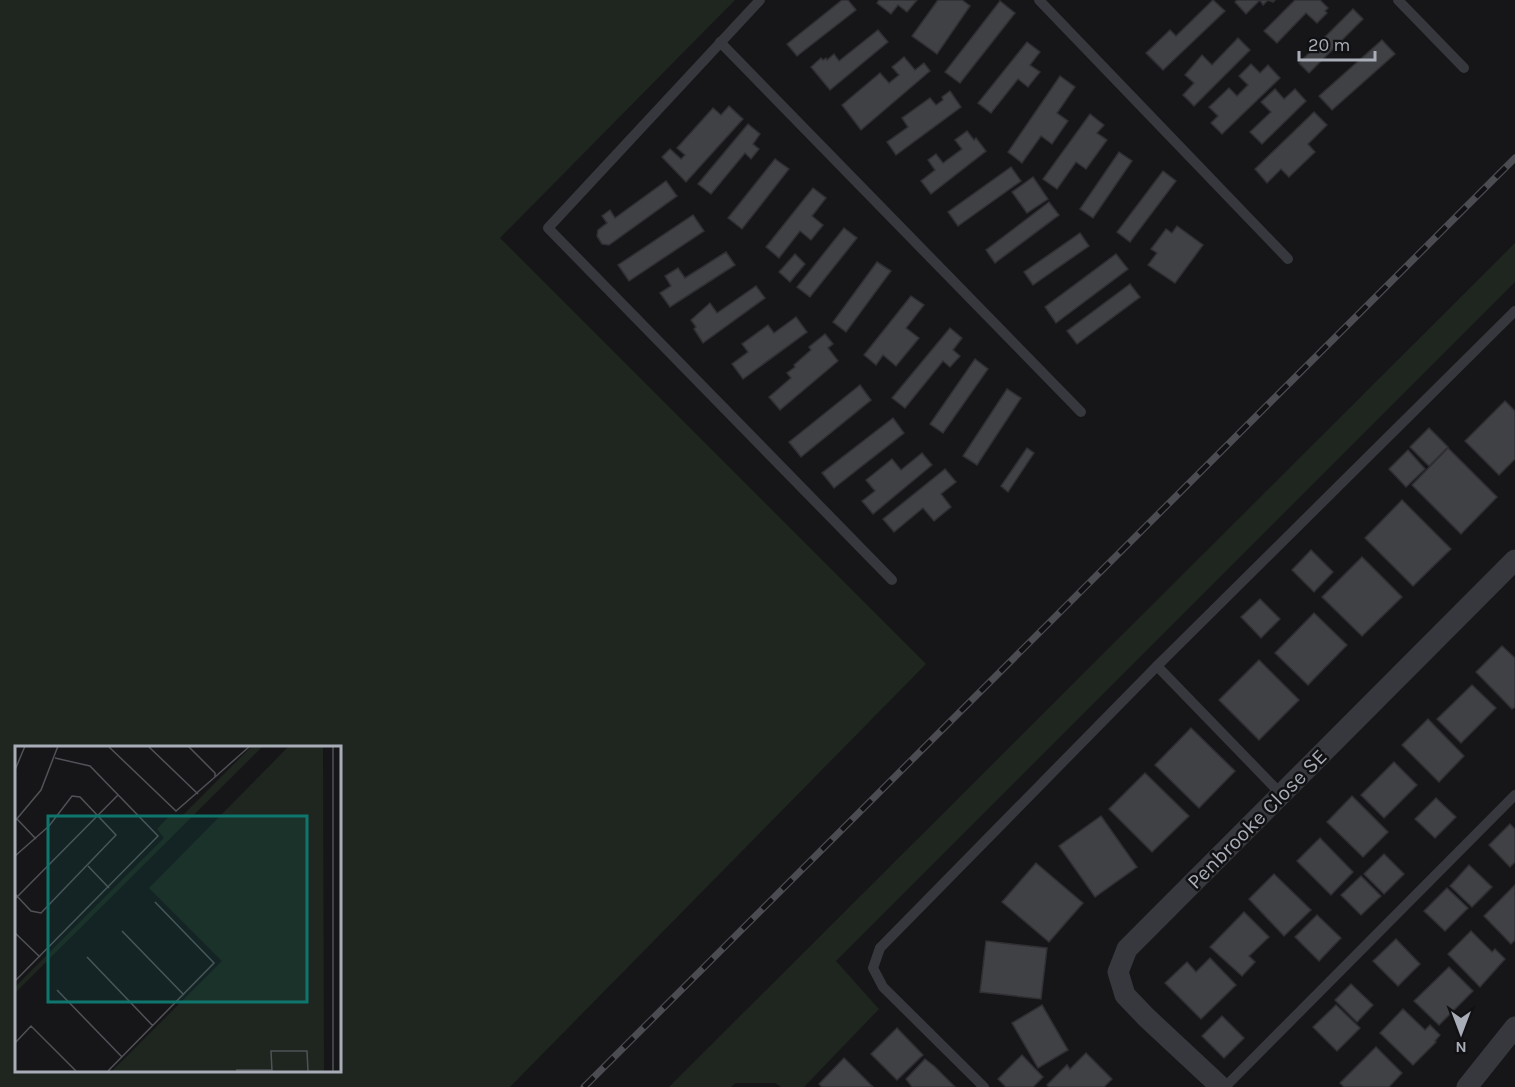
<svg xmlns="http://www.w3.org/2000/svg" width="1515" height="1087" viewBox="0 0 1515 1087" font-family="Karla,sans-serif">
<rect width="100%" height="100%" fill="#161618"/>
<!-- green -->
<g fill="#1e261f" fill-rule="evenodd">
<path d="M0,0h735l-235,238 426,426 -416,423h-510zM16,748h323v322h-323z"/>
<polygon points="1515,243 1515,282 836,961 879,1009 804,1087 781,1087 775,1083 736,1083 731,1087 669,1087"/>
</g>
<!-- building -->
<g fill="#404145" stroke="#303034" stroke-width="1.5">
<polygon points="842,0 848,0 856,10 797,56 787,44"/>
<polygon points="879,0 917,0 907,12 898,5 891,14 877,3"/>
<polygon points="938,0 962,0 970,6 937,54 912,36"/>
<polygon points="1213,0 1225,11 1163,70 1146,53 1170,30 1176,36"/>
<polygon points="1237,0 1275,0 1273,2 1268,0 1263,5 1260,0 1246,14 1235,2"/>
<polygon points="1295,0 1320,0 1328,8 1325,11 1327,13 1317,23 1306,13 1277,43 1264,31"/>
<polygon points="1000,1 1015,13 960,83 945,72"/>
<polygon points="1353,9 1363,19 1309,73 1299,63"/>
<polygon points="878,30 888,42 830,90 811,67 821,58 823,60 826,58 827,60 834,54 839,61"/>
<polygon points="1238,38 1250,50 1194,106 1183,95 1194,83 1185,75 1202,55 1212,65"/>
<polygon points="1382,40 1395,54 1332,110 1319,96"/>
<polygon points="1027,42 1040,52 1030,65 1040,72 1028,87 1018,79 991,113 978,103"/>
<polygon points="904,57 915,70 924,63 930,71 861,130 842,105 880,73 889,83 899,75 892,67"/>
<polygon points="1251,64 1260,73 1268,65 1280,78 1222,134 1211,123 1218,116 1209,107 1229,88 1237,96 1248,85 1239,76"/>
<polygon points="1060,76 1075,87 1057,113 1068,121 1052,144 1041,136 1022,163 1008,152"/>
<polygon points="1275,89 1284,99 1295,89 1306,101 1262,144 1250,132 1271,112 1261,102"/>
<polygon points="950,91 961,107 896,155 887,142 908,127 902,118 930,98 936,105 943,100 942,97"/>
<polygon points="729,106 743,119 686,182 662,157 670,149 681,159 685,155 677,148 713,108 721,115"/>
<polygon points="1314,112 1327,125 1308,144 1315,152 1289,177 1281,169 1267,183 1255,169"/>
<polygon points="1090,114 1104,125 1097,133 1107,140 1086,169 1076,162 1057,189 1043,179"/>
<polygon points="748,124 760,134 753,144 759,149 751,159 745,153 711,194 698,184"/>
<polygon points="967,131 974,140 976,138 986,151 931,194 921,181 935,170 928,160 936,154 943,163 962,149 955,140"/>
<polygon points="1119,152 1132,161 1093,218 1080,209"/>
<polygon points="775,159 789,169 742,229 728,218"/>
<polygon points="1011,167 1021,181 958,226 948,212"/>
<polygon points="1163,171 1176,181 1130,242 1117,232"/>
<polygon points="1033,177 1048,199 1027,213 1012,192"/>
<polygon points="666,181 677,196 609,245 602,244 597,236 598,230 607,223 602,216 610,210 615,218"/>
<polygon points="813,188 826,198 812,216 823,225 811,240 800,231 779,258 766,247"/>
<polygon points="1049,202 1059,215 995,263 986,250"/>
<polygon points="693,215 704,231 629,281 618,265"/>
<polygon points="1177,226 1203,245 1175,283 1148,265 1157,253 1151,249 1166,229 1172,233"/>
<polygon points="844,228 857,238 810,297 797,287"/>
<polygon points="1080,233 1089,246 1033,285 1024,272"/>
<polygon points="726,252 735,265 670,307 660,293 671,286 665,276 678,268 685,278"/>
<polygon points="795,254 805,264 790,282 779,272"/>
<polygon points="1116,254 1128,269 1056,323 1045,307"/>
<polygon points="877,262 891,271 846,332 833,322"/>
<polygon points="1130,284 1140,297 1077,344 1067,331"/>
<polygon points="756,286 765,298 703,343 694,329 696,327 691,320 710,303 717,313"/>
<polygon points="911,296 924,305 906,328 919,338 896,366 883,355 876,365 864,355"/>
<polygon points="796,317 807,332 743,379 732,364 748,352 742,344 768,325 774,333"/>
<polygon points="950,328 962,338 953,350 960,356 950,367 943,361 905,408 892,398"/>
<polygon points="825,334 833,344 828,348 838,361 780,410 769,397 791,378 787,373 795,367 794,365 811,350 809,347"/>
<polygon points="975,359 988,369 943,433 930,424"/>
<polygon points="860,385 871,400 801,457 789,442"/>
<polygon points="1007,389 1021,398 977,465 963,456"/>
<polygon points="1505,401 1515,411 1515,459 1499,475 1465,441"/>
<polygon points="893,418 904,433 834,488 822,473"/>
<polygon points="1429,428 1448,447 1429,466 1410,447"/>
<polygon points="1027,448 1034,453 1008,492 1001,486"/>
<polygon points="1448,448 1497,497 1461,534 1412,485"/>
<polygon points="1408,450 1425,469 1406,487 1389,469"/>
<polygon points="922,453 932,465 873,514 862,501 875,491 866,480 892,459 901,470"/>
<polygon points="945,469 956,482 941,494 951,507 934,521 923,508 894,532 883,519"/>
<polygon points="1402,500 1451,549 1413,586 1365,538"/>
<polygon points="1311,550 1333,572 1314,592 1292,570"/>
<polygon points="1362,557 1402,597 1362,636 1322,597"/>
<polygon points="1260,599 1280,619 1261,638 1241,617"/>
<polygon points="1314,613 1347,645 1308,685 1275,653"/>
<polygon points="1502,646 1515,658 1515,707 1512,709 1476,672"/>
<polygon points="1259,660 1299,700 1259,740 1219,700"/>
<polygon points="1472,685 1496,708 1461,743 1437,719"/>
<polygon points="1428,719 1464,756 1439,782 1402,745"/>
<polygon points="1191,728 1235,771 1199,808 1155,765"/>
<polygon points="1394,762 1417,785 1384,818 1361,795"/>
<polygon points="1145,773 1189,816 1152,852 1109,809"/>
<polygon points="1352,796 1388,832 1363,857 1327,822"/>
<polygon points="1436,798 1456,817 1435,838 1415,819"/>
<polygon points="1101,816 1137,867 1095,897 1059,846"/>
<polygon points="1510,824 1515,829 1515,862 1510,867 1489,845"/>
<polygon points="1320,838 1353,872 1331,895 1297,861"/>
<polygon points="1384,854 1404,874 1384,894 1364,874"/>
<polygon points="1036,863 1083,903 1049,942 1002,902"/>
<polygon points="1469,865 1492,887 1472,907 1450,886"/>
<polygon points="1274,874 1311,910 1284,936 1249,899"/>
<polygon points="1361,876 1381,896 1361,915 1341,895"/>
<polygon points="1515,885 1515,940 1511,944 1484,916"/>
<polygon points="1447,888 1468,908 1445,931 1424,911"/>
<polygon points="1244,912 1269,937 1249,956 1255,962 1242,976 1210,947"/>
<polygon points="1317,915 1341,938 1319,961 1295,937"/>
<polygon points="1471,931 1492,952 1495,949 1505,959 1480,987 1448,954"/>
<polygon points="1396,939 1420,964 1398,986 1373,961"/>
<polygon points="986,941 1047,948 1041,999 980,992"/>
<polygon points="1210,958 1236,985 1201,1019 1165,983 1187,962 1196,972"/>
<polygon points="1449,967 1473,991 1439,1025 1414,1001"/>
<polygon points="1351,984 1373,1005 1357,1022 1335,1000"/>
<polygon points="1042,1005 1068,1050 1038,1068 1012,1023"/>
<polygon points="1336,1005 1360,1028 1337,1051 1313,1027"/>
<polygon points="1403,1009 1425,1030 1430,1025 1440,1035 1435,1041 1436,1042 1413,1065 1380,1033"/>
<polygon points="1222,1016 1244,1038 1224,1058 1202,1036"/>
<polygon points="897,1028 923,1055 897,1080 871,1054"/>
<polygon points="1376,1047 1402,1073 1389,1087 1344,1087 1340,1083"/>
<polygon points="1086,1053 1112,1079 1104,1087 1049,1087 1047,1085 1067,1065 1070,1069"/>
<polygon points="1022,1055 1043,1077 1033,1087 1006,1087 998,1079"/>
<polygon points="844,1058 873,1087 822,1087 819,1084"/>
<polygon points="925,1059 934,1066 955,1087 912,1087 906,1079"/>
</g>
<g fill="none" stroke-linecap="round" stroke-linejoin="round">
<!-- lane -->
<g stroke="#37383d" stroke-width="10">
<polyline points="760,0 548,228 892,580"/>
<polyline points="1039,0 1288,259"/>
<polyline points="1398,0 1464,68"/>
<polyline points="720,42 1081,412"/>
<polyline points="1157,666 1281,794"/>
<polyline points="984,1087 883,987 873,968 880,948 1157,666 1515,311"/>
<polyline points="1225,1087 1515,795"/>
</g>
<!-- street -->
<g stroke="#37383d" stroke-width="21">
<polyline points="1221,1087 1146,1017 1125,995 1118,972 1127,949 1515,560"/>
<polyline points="1467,1087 1515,1027"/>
</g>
<defs>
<polyline id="rail" points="584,1087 1515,158"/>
</defs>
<!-- rail casing -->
<use href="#rail" stroke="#4a4c52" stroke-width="7"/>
<!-- rail -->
<use href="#rail" stroke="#111113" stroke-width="4.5" stroke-dasharray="14" stroke-linecap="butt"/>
</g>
<g text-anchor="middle" stroke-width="5" stroke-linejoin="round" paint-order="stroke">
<!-- street labels -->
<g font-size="21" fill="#a8adb8" stroke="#111113">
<text transform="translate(1257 819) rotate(-45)" y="7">Penbrooke Close SE</text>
</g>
</g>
<!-- overview -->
<g transform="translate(15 746)">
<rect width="326" height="326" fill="#161618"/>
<path d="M237,0h11l-248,247v-6l149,-149 -7,-9 14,-15 11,2zM274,0h34l1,325h-212l110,-110 -73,-73z" fill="#1e261f"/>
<path fill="none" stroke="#505258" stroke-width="1.5" d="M93,0l68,65 39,-34v-4l-27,-27M133,0l50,48M318,0v325M0,24l10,-24M200,31l35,-31M2,73l19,20M0,75l26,-31 17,-44M0,110l34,-30 23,-30 8,1 36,38 -75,78 -10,-2 -16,-17M73,120l21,22M0,153l103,-104M107,185l62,64M0,187l25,24M72,211l66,69M0,235l143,-145 -68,-70 -35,-8M42,244l65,67M0,297l16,-17 45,45M221,324h36M93,325l106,-108 -59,-61M257,325l-1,-20h36l1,20"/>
<path fill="#0f766e" fill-opacity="0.15" stroke="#0f766e" stroke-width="3" d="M33,70h259v186h-259z"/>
<rect width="326" height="326" fill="none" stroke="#a8adb8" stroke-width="3"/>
</g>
<!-- north arrow -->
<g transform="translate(1461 1033) rotate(180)" stroke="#111113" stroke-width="4.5" paint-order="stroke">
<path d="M0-4.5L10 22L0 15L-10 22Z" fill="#a8adb8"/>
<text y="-9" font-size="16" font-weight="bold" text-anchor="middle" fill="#a8adb8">N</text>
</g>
<!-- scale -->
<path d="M1299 51v9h76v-9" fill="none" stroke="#a8adb8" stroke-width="3"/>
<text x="1308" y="51" font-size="18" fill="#a8adb8" stroke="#111113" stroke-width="4.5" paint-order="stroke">20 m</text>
</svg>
